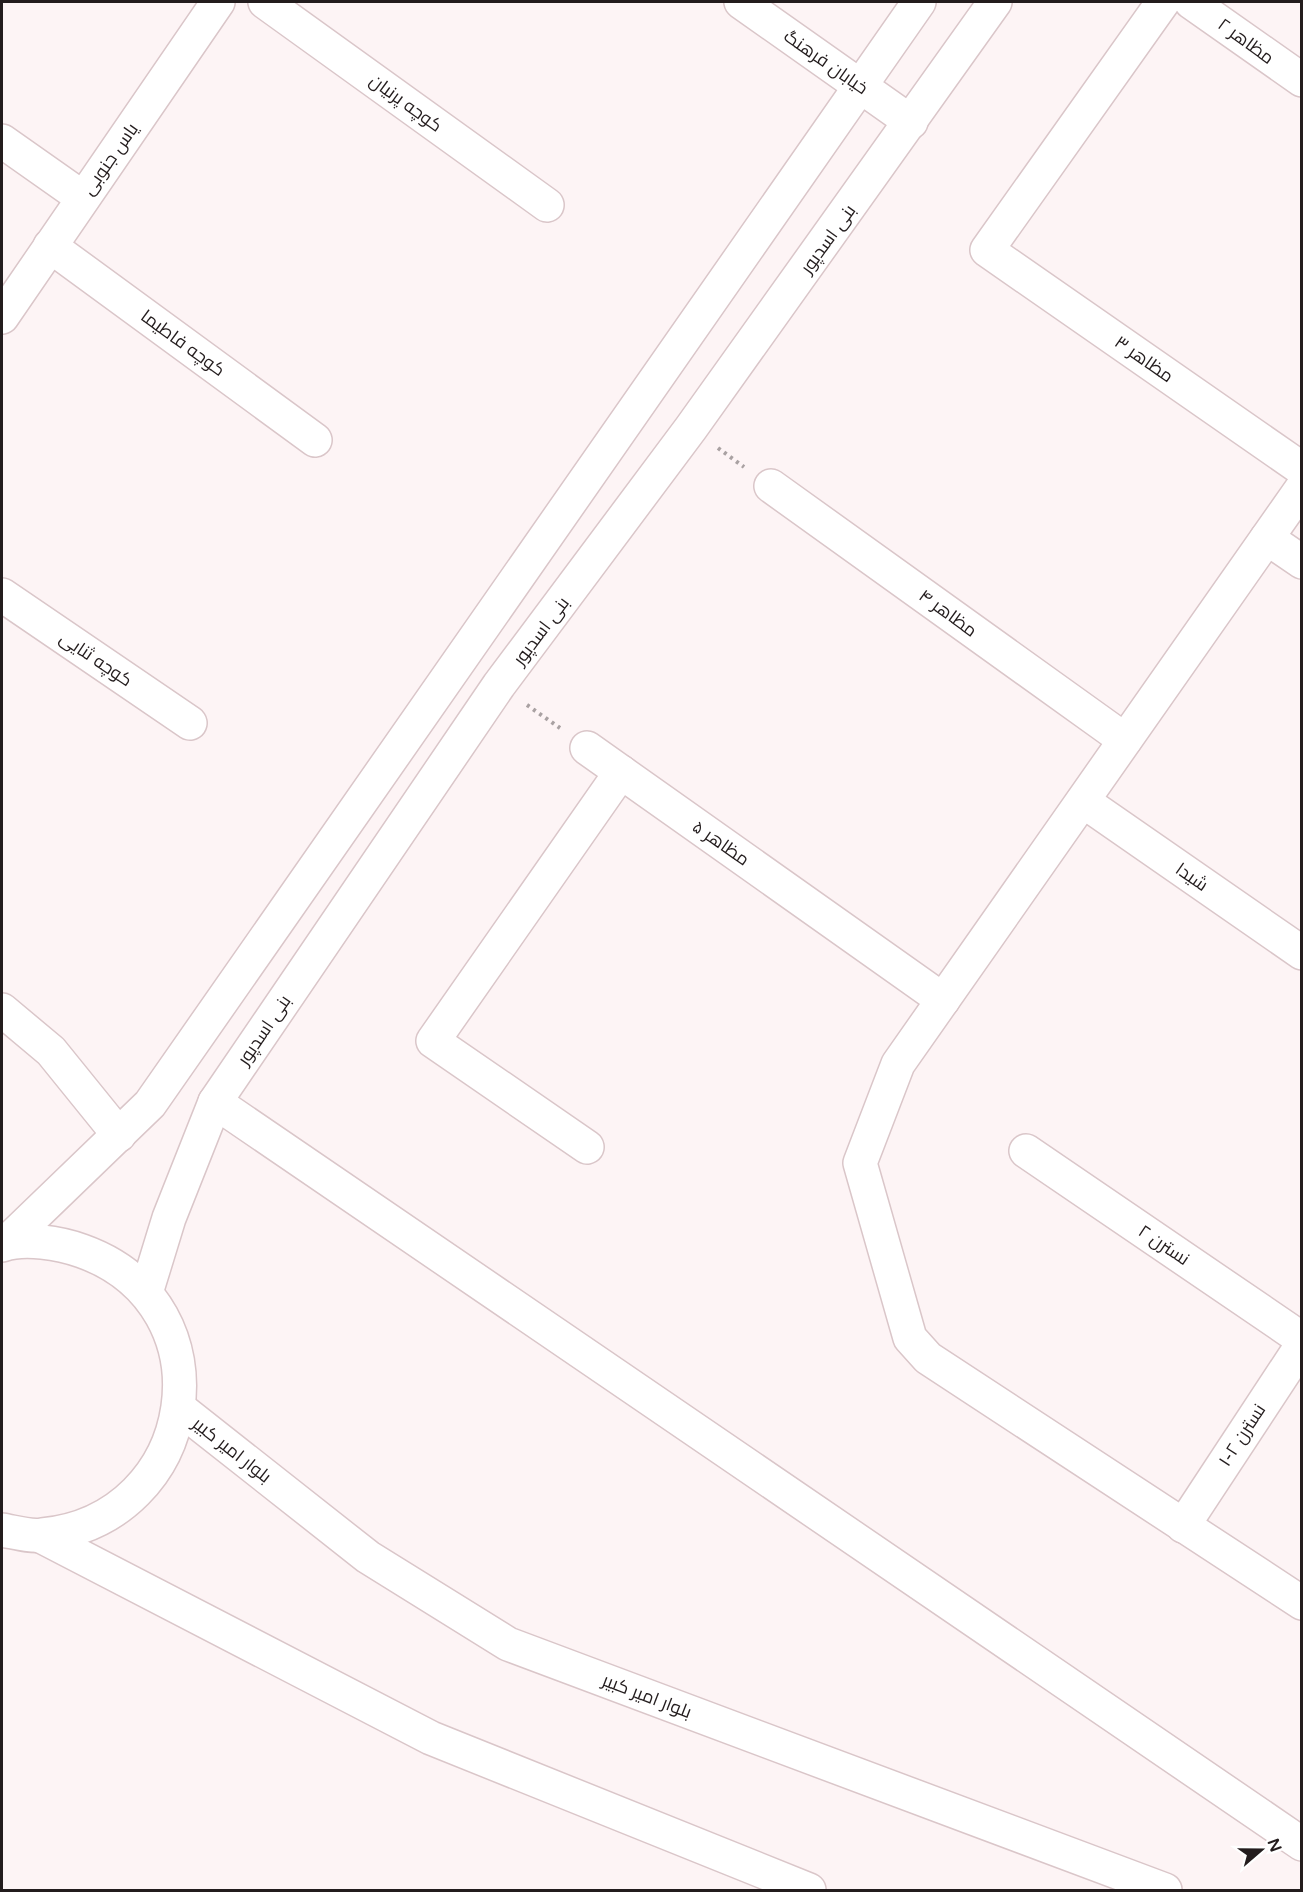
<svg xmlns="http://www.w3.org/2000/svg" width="1303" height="1892" viewBox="0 0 1303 1892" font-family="'Varela Round',Cairo,sans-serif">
<rect width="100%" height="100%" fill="#fdf4f5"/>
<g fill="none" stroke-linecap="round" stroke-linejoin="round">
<defs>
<g id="minor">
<polyline points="265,2 547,205"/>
<polyline points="741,2 911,122"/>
<polyline points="1163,2 987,250 1302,469"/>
<polyline points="1191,2 1302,80"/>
<polyline points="2,141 83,198"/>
<polyline points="50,246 315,440"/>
<polyline points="2,317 218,2"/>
<polyline points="771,486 1125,740"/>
<polyline points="1302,488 898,1064 860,1163 910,1338 928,1358 1302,1603"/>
<polyline points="1267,538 1302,562"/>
<polyline points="2,595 190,723"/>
<polyline points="587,748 943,1000"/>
<polyline points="1083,801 1302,953"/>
<polyline points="2,1010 51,1051 119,1135"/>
<polyline points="215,1102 1302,1844"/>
<polyline points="587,1147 433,1041 621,772"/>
<polyline points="1026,1151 1302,1339"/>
<polyline points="1183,1526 1302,1345"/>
</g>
<g id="secondary">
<polyline points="6,1243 150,1104 919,2"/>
<path d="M2,1245c22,-8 58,-2 80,6 151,54 118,269 -40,284 -12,2 -28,-3 -40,-5"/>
<polyline points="146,1293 169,1218 215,1102 499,685 691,428 995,2"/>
<polyline points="179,1408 368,1557 508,1644 1165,1890"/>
<polyline points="41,1536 431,1738 809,1890"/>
</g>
</defs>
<!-- minor casing -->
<use href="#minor" stroke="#dac6c9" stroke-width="36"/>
<!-- secondary casing -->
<use href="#secondary" stroke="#dac6c9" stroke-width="36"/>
<!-- path -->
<g stroke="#a9a1a2" stroke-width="4" stroke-dasharray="3 4.5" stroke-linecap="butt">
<polyline points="718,448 744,467"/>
<polyline points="527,705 560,728"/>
</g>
<!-- minor -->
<use href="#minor" stroke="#fff" stroke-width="33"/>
<!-- secondary -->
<use href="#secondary" stroke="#fff" stroke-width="33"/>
</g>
<g text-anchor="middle" stroke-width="4.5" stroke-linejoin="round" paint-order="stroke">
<!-- street labels -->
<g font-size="18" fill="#231c1d" stroke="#fff">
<text transform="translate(1246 41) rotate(36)" y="6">مظاهر ۲</text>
<text transform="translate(826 62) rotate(35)" y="6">خیابان فرهنگ</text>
<text transform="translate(406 103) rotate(36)" y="6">کوچه پرنیان</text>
<text transform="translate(110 159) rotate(-55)" y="6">یاس جنوبی</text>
<text transform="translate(828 239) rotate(-54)" y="6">بنی اسدپور</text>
<text transform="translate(183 343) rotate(36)" y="6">کوچه فاطیما</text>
<text transform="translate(1144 359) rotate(35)" y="6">مظاهر ۳</text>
<text transform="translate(948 613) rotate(36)" y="6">مظاهر ۴</text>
<text transform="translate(541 631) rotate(-53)" y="6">بنی اسدپور</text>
<text transform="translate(96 659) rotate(34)" y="6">کوچه ثنایی</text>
<text transform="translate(721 843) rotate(35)" y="6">مظاهر ۵</text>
<text transform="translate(1192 877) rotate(35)" y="6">شیدا</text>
<text transform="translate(264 1030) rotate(-56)" y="6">بنی اسدپور</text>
<text transform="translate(1164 1245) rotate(34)" y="6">نسترن ۲</text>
<text transform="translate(1242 1435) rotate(-57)" y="6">نسترن ۲-۱</text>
<text transform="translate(232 1450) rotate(38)" y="6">بلوار امیر کبیر</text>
<text transform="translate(647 1696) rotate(21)" y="6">بلوار امیر کبیر</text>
</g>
</g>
<!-- border -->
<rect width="1303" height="1892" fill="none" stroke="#231c1d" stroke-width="6"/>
<!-- north arrow -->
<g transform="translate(1261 1850) rotate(70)" stroke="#ffffff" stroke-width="4.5" paint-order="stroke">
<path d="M0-4.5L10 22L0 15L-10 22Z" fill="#231c1d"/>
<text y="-9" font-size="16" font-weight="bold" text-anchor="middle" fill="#231c1d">N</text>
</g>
</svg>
